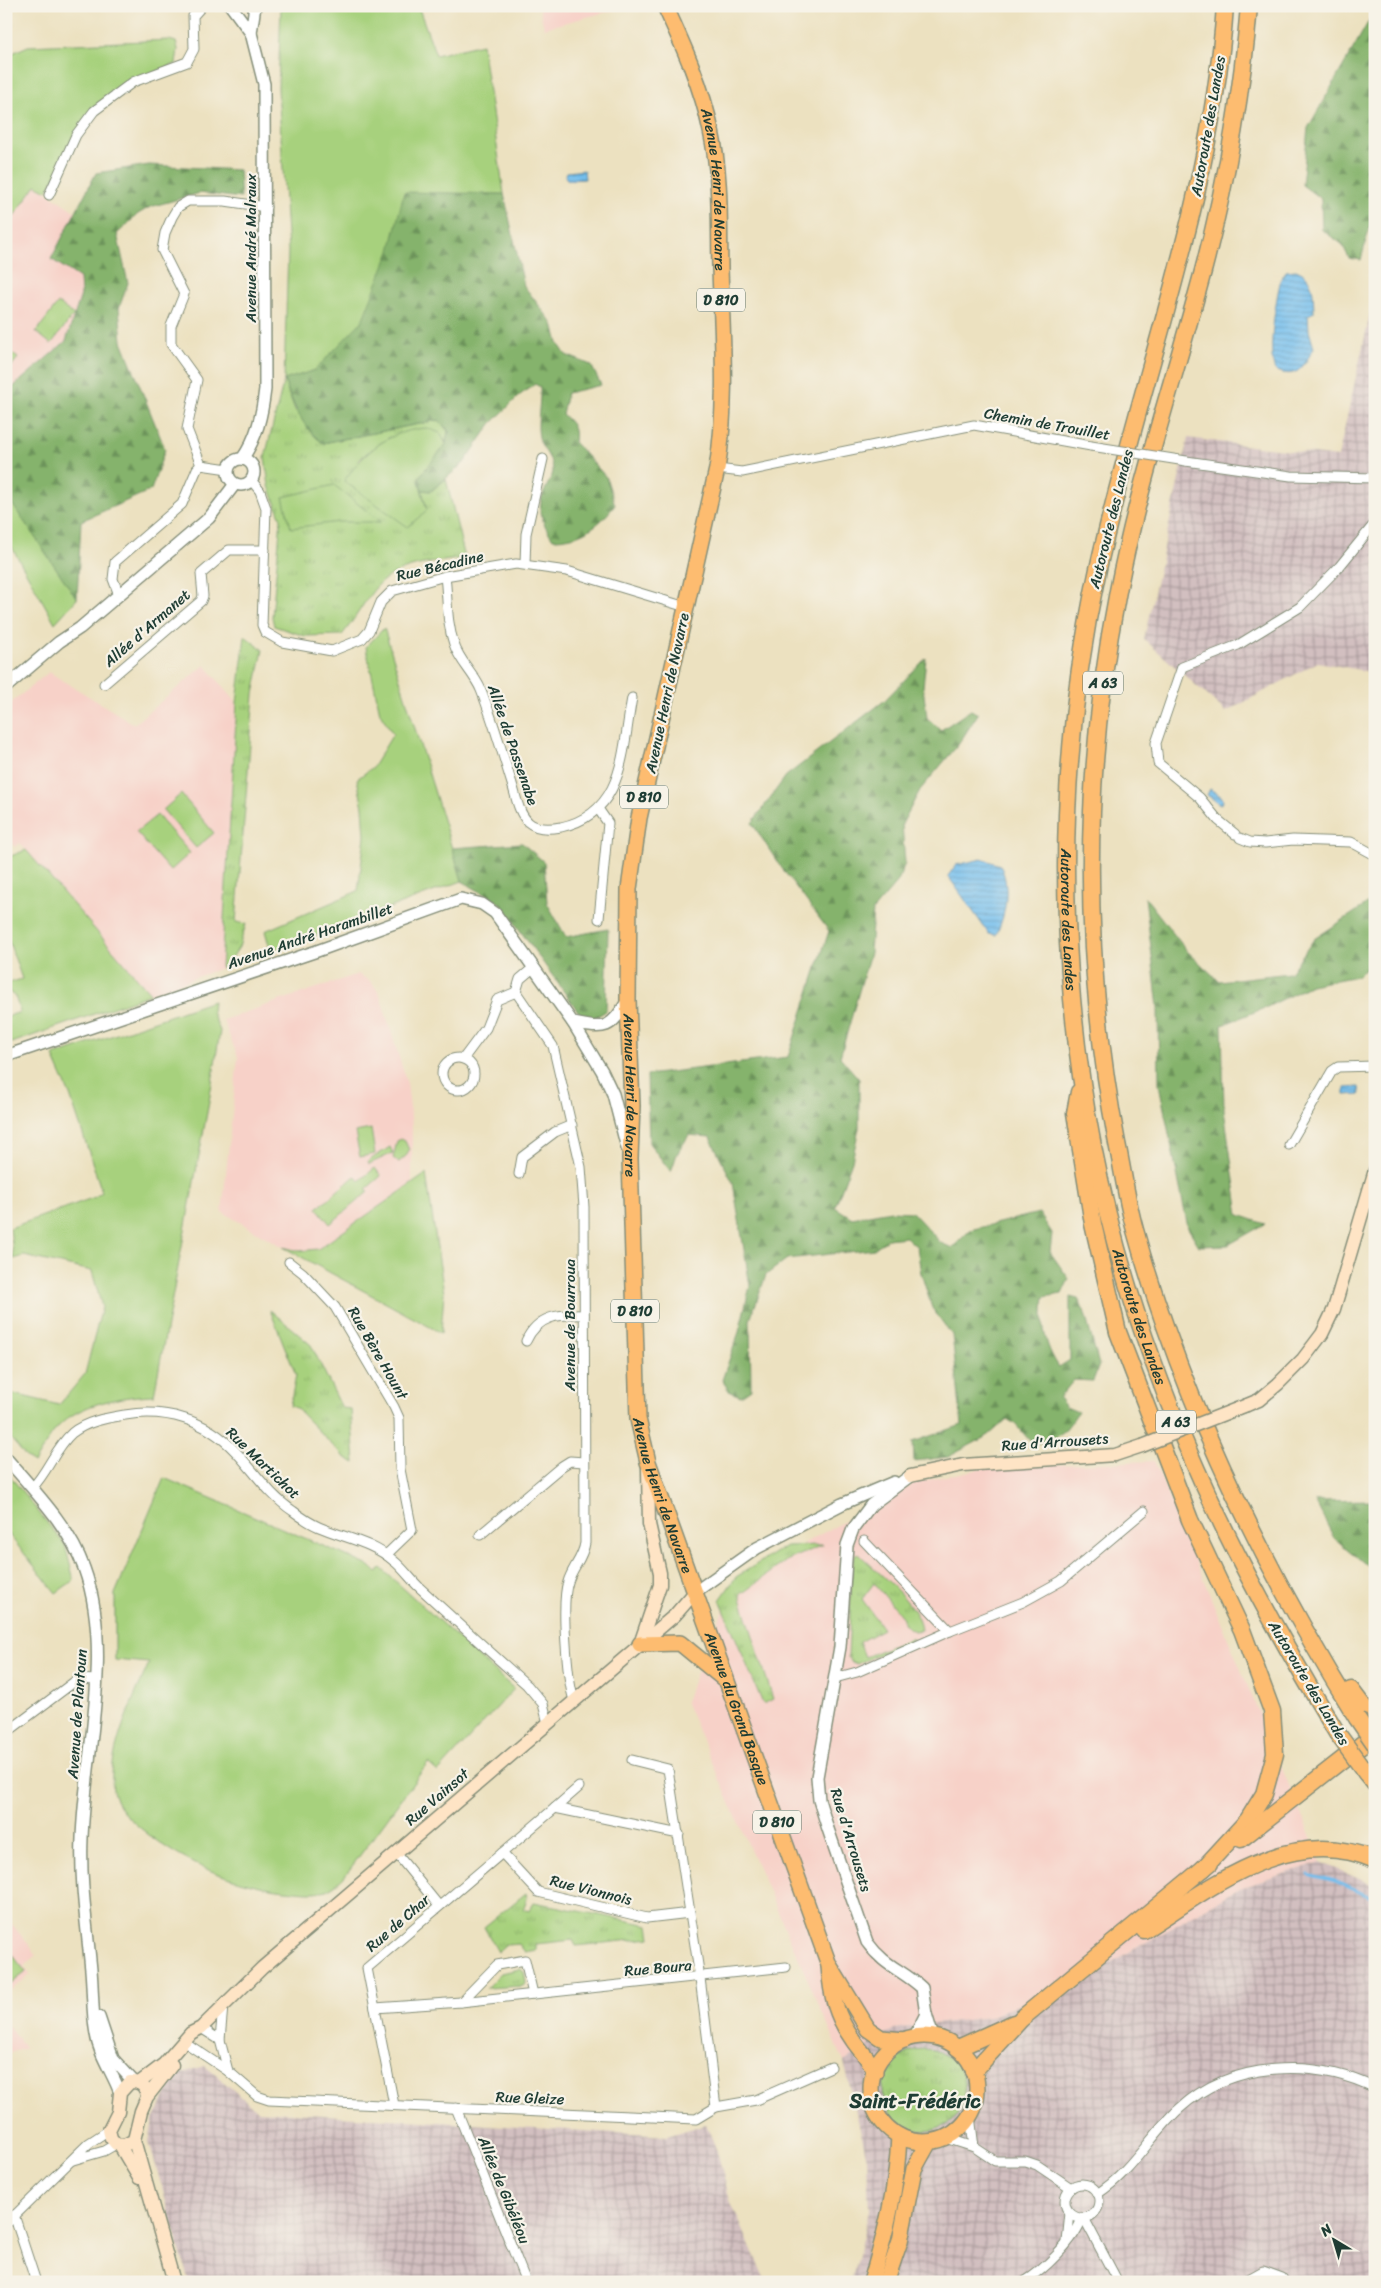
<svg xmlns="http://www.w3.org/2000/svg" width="1381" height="2288" viewBox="0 0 1381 2288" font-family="Sriracha,sans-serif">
<defs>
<pattern id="industrial-grid" width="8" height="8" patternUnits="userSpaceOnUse" patternTransform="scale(1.25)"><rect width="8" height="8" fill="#d2bfc0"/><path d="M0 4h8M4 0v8" fill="none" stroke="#aa9c9d"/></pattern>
<pattern id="grass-tufts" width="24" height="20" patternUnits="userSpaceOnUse" patternTransform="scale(1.25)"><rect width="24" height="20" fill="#a7d17d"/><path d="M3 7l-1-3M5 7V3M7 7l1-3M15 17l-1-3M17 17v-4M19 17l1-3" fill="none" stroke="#8fb46d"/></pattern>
<pattern id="forest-firs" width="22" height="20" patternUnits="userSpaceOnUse" patternTransform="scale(1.25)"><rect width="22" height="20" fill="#85b36c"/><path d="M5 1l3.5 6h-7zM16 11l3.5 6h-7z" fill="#6c935a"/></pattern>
<pattern id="water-rules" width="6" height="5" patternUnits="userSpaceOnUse" patternTransform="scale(1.25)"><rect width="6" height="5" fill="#75bfee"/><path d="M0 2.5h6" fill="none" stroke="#5f9cc2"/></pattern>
</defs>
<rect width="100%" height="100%" fill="#f7f3e8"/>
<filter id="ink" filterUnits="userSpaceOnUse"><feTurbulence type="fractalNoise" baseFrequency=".02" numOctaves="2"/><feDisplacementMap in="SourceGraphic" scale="10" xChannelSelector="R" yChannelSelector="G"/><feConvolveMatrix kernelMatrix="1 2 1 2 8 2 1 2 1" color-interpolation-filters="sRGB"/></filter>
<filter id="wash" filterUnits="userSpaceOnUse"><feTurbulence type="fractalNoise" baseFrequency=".0096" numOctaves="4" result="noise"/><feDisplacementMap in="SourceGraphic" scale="20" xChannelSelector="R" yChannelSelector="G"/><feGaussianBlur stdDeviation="1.12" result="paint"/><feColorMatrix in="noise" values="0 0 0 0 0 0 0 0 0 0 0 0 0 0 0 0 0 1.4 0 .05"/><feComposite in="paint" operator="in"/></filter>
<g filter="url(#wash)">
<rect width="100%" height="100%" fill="#ece1c0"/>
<!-- built -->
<g fill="#f7d1c8">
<polygon points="539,6 630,6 544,28"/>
<polygon points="36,185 76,212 52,259 80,278 81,295 66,341 13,387 6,382 6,227"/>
<polygon points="205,665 237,703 221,968 151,994 20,843 15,847 6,837 6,707 49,672 134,724"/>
<polygon points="358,974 370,981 379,992 407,1083 412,1125 412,1184 318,1250 299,1251 283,1247 222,1212 238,1057 223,1020"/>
<polygon points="1154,1461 1321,1862 1240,1888 1119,1958 990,2017 894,2029 844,2062 685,1701 736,1580 917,1482 985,1468"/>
<polygon points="11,1923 37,1955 24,1966 30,1975 6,1994 6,1927"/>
<polygon points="6,2023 26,2048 6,2054"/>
</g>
<!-- industrial -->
<g fill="url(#industrial-grid)">
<polygon points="1375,292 1375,673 1318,662 1226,712 1144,639 1188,438 1338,457"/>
<polygon points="1321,1862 1375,1886 1375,2282 851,2282 869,2211 867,2158 844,2062 894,2029 990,2017 1119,1958 1240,1888"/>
<polygon points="205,2066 258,2111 667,2136 706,2124 717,2151 730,2200 766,2282 189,2282 149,2142 153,2120 176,2075"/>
</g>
<!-- grass -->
<g fill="url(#grass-tufts)" stroke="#638758">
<path d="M284,380l11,30 28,33 116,-23 9,11 -2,13 -1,-4 -55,-3 -22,15 -10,9 69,49 -5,-20 9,1 15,-12 19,79c-31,5 -71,5 -92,33 -11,14 -19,30 -31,44l-37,1 -31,-10 -2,-9 9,-98 -12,-33 -4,-29z"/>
<polygon points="245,636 263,650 254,694 236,922 246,924 239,947 226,967 221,968 237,703"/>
<polygon points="270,1310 311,1345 342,1408 351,1409 355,1463 343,1456 296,1408 290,1406 296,1375"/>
<polygon points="823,1545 786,1561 740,1595 773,1699 763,1704 720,1600 736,1577 786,1546"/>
<path d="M855,1554h4c19,19 59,49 62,76l-7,1 -11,-7v-6l-29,-35 -12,16 21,30 -24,13 6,15 46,-19 3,2 -57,24 -5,-2 -4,-5 4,-88z"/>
<polygon points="526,1893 527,1899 523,1909 529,1911 534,1902 649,1925 651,1938 576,1946 573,1940 536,1944 536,1950 525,1952 519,1944 506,1945 498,1952 484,1927"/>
<polygon points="520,1969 524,1972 526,1983 523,1986 486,1988 501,1973"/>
<circle cx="924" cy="2090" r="41"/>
</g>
<!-- forest -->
<g fill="url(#forest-firs)" stroke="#527850">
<polygon points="1370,19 1375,22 1375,206 1361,260 1349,258 1342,244 1322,230 1321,199 1302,185 1308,128"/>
<polygon points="149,165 239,170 241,198 200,193 150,207 138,214 117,234 128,283 119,308 122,341 165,449 151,490 81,521 77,599 6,495 6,382 13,387 66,341 81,295 80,278 51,259 96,173"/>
<path d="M404,192l100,2 20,92 29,38 5,19 8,12 25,10 10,20 -34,8 -5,21c10,9 14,14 12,28l32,35 9,28c-17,22 -34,34 -62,34 -11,-16 -17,-31 -8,-49 2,-5 7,-12 8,-18 1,-13 -12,-23 -14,-35 -3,-13 2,-35 1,-50l-5,-3 -15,11 -29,29 -27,39 -33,28 -9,-1 -4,-12 28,-34 2,-13 -9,-11 -116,23c-21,-15 -30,-39 -39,-63l31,-10 74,-119z"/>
<path d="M926,658l-3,29 4,31 14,12 30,-20 7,4 -20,31 -38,45 -18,34 3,39 -7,18 -25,29 -3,43 -30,104 19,22v49l-7,33 -17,46 17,11 39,-7 21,1 29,31 11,5 18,-18 69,-17 13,20 -2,19 19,27 -7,15 -18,3c-3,26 0,48 15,70l11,-7v-63l8,2 6,11 15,55 -6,16 -19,-1 -15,18 7,9 12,5c-15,22 -18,27 -45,32l-18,-20 -8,-5 -18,16 -41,22 -34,4 -1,-19 49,-17 -10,-90 -20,-27 -11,-35 -4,-26 -11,-10 -19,2 -13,10 -87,10 -21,16 -16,45 1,69 -10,7 -11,-4 -8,-12 17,-48 11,-46 -17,-103 -23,-46 -21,-2 -12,19 -6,18 -22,-29 -2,-68 141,-18 41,-126 -51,-68 -26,-40 34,-47 98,-75z"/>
<polygon points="522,843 544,862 547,903 566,937 608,929 606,1011 591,1020 580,1014 501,904 462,881 452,848"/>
<polygon points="1145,897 1187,951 1219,981 1290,973 1314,939 1375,899 1375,962 1357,976 1311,985 1267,1007 1222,1025 1224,1110 1239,1215 1265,1224 1228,1245 1199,1246 1188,1228 1159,1084 1158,1007"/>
<polygon points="1375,1500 1375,1572 1334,1538 1315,1501"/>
</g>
<!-- green -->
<g fill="#a7d17d" stroke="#638758">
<polygon points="281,6 418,6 436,55 482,44 504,194 404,192 390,251 362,321 315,370 284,380 288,251 278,88"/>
<polygon points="169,40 176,42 178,49 176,64 131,81 94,109 47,191 36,185 6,227 6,56 28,46"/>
<polygon points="58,303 74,315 51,344 36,332"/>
<polygon points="6,349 18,358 6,373"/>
<path d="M427,428l13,5 6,11 -28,34 9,32 -19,17 -64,-46c21,-30 46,-51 83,-53z"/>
<polygon points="334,485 381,522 339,522 291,528 283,497"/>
<polygon points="6,495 77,599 55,623 6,537"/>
<polygon points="384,628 462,881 271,952 265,931 358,891 365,836 363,807 357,779 373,767 393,734 380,713 366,647"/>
<polygon points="181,794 214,833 196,848 163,810"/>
<polygon points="157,815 190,853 170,871 136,832"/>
<polygon points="26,850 151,994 6,1045 6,1017 20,1012 15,996 10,993 6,984 22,979 6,933 6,858"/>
<path d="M213,1001l-1,11 8,19 -11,71 -55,293c-30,1 -75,8 -96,32 -10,11 -16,24 -24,36l-7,-5 -21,-25v-41l53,13 26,-31 17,-67 -10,-36 -68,-15 -10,3 -4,-31 85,-31 7,-5 -32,-97 -17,-39z"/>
<polygon points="371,1129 375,1154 360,1157 355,1132"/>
<polygon points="401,1139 405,1141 409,1150 407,1155 399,1162 393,1158 397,1141"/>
<polygon points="390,1147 393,1153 369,1164 368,1161"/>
<polygon points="375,1168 381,1176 366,1189 368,1192 330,1224 317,1208 355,1176 359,1181"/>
<polygon points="426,1174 444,1293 441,1333 283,1247 299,1251 318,1249"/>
<polygon points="6,1471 65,1545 74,1580 56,1593 6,1531"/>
<path d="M164,1478l178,76 29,13 6,6 4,-5 133,121 -76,83 -10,-9 -84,114c-5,5 -11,10 -18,13 -10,3 -20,2 -30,1 -55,-4 -110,-25 -152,-60 -11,-9 -22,-18 -28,-31 -16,-36 19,-104 33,-137l-34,-3v-66z"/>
<polygon points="7,1948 26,1972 6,1988 6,1949"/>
</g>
<!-- water -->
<g fill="url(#water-rules)" stroke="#4a7e91">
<polygon points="584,170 585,179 568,180 565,177 567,172"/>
<path d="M1296,270c19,7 17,24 18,42l-6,3 1,16 5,17c-10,17 -16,33 -39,22 -8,-17 1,-72 6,-91l5,-8z"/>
<polygon points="1210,789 1222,797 1223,802 1220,804 1207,795"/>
<path d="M982,859l18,6c11,21 6,49 -4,70l-7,-1 -41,-58 8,-11z"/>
<polygon points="1359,1087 1360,1094 1345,1095 1345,1088"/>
</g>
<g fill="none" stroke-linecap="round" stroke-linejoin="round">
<!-- stream -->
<polyline stroke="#75bfee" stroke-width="3" points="1309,1874 1335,1881 1375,1899"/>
</g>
</g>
<g filter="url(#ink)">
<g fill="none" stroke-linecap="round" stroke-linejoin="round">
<defs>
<g id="minor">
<polyline points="49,195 76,135 94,111 133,82 187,62 194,49 193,16 202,6"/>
<polyline points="1186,461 1291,476 1375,478"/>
<polyline points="201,465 187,429 197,380 171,344 171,326 184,294 162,250 165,233 172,217 178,207 188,201 225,201 266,207"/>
<polyline points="717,469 742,472 974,425 1091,446"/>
<polyline points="251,480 260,491 266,508 262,625 265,632 282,642 332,651 362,639 369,631 381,602 392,591 445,576 516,564 567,571 686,607"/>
<polyline points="525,564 526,534 543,459"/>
<path d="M445,576c3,23 1,45 9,68 5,17 20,29 27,46 12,30 21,62 31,94 4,12 6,28 16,38 9,8 22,7 33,5 64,-14 61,-76 71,-129"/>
<polyline points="119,595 113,579 115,562 182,504 197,469 201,465 228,469"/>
<polyline points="104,684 201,601 203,596 201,574 229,550 265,550"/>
<polyline points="599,810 608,823 599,919"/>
<polyline points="1235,834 1218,820 1200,798 1158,763 1156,743 1182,667 1238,645 1300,607 1339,567 1375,523"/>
<polyline points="1240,838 1250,842 1265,843 1293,840 1351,842 1375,855"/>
<path d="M533,968l-13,11 -4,13 37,54 28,121 3,40 1,336c-2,15 -13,25 -17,39 -7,19 -1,98 6,118"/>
<circle cx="458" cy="1074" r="16"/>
<polyline points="463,1059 486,1028 497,1000 516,992"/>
<polyline points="1289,1145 1332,1071 1338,1067 1375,1066"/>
<polyline points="519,1174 522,1157 555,1132 572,1125"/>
<polyline points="289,1262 303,1273 335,1307 394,1407 399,1418 400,1469 412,1530 386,1555"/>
<path d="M526,1341c12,-26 33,-27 58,-26"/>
<path d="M32,1488c16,-16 23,-40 40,-55 15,-12 35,-15 53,-18 41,-7 81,5 110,36 20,21 34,44 58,60 8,6 17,12 26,16 26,11 53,15 75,34 10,8 17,19 26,27 36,33 71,65 107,97l16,19 5,19"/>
<polyline points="480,1535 562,1466 570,1461 584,1462"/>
<polyline points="864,1541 950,1631"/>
<polyline points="835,1678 857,1672 950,1631 1023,1602 1061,1581 1144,1511"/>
<polyline points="6,1733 78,1679 96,1680"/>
<polyline points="632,1760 668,1769 700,1978 716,2107"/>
<polyline points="555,1808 579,1787"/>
<polyline points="396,1853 439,1906"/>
<polyline points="502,1853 538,1892 647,1918 690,1913"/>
<polyline points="461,2002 497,1965 525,1960 533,1994"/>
<polyline points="223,2006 220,2040 228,2071"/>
<polyline points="375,2008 461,2002 786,1967"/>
<polyline points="201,2028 220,2040"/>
<polyline points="189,2045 228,2071 257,2096 269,2100 696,2119 716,2107 756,2100 831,2067"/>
<polyline points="394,2105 367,1968 555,1808 679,1834"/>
<polyline points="456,2108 526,2282"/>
<polyline points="970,2116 974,2147"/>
<polyline points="946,2138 974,2147 995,2161 1025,2161 1037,2165 1071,2188"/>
<polyline points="73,2160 104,2151 116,2144"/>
<circle cx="1082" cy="2201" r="17"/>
<path d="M1097,2194c34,-21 53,-58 82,-85 52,-48 135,-51 196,-21"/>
<polyline points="14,2215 36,2282"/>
<polyline points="1084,2218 1118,2282"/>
<polyline points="6,2224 89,2143 109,2130"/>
<polyline points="1067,2242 1070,2213"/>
<path d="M1024,2282c20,-12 51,-42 58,-64"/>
<polyline points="1243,2282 1263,2271 1282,2278 1284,2282"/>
</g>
<g id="tertiary">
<path d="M231,6l20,27 13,51 1,305c-3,26 -8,49 -23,70"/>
<polyline points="251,33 255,6"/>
<circle cx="241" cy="472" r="13"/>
<polyline points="6,687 59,642 80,628 209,518 235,484"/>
<path d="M573,1023c34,7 37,6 55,-23"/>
<polyline points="6,1056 317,951 461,899 482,904 495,913 573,1023 602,1071 613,1094 627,1148"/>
<path d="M6,1458c29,34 63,68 78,110 30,82 1,184 -2,270 -2,44 5,88 9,132 2,21 1,43 5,64 3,21 17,39 24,59"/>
<path d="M910,1476l-39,29 -18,24 -6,16 -7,102 -23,130 2,23 9,29 39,113c18,25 34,27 55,46l4,26 7,23"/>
<polyline points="695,1592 757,1548 842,1504 894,1482"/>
<polyline points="99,2017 113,2059 134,2082"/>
<polyline points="914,2038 926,2014"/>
</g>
<g id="secondary">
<polyline points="1247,1405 1259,1400 1278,1384 1303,1359 1322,1334 1334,1309 1375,1170"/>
<polyline points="910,1476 963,1465 1115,1455 1142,1446"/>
<polyline points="640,1644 660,1585 660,1573 649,1524 648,1469"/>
<polyline points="139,2083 164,2064 191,2033 201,2028 262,1968 675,1615 695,1592"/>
<path d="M147,2097c-1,-10 -6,-16 -17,-15l-10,11 -2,19 -9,18 2,8 5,6 9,1 9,-5 7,-29 6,-14 25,-32"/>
<polyline points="134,2140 174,2282"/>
<polyline points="120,2146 139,2178"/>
</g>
<g id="primary">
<path id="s1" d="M665,6c19,41 37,81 46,125 10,44 8,92 9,137 2,67 8,134 -3,201l-78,349 -10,71 -1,111 4,106 -2,52 8,261 10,43 181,503 39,64 13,9 24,2"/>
<polyline points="640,1644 680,1643 724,1679"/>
<path d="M829,1966c2,29 7,50 24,74 8,12 17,19 22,32"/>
<circle cx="924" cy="2089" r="53"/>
<path d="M871,2282c15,-50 26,-94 28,-146"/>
<polyline points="886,2282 900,2241 914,2169 929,2142"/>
</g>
<g id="motorway">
<path id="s2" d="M1225,6c-13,194 -86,375 -127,563 -57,261 -37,542 55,792 47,131 112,253 184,372"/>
<path d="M1249,6c-7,89 -23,178 -46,265 -28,106 -64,211 -85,320 -36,182 -36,370 -1,552 6,29 10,59 18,87 48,174 127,335 222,488"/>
<polyline points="1079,1092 1075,1113 1093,1224 1118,1332 1190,1520 1242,1630 1272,1711 1275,1754 1264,1794 1248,1820 1203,1869"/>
<polyline points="1351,1690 1375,1722"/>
<polyline points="1366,1773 1375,1784"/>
<polyline points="1241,1839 1375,1734"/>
<path d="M1144,1930c68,-43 146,-107 231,-70"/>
<polyline points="958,2048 1014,2023"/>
<polyline points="974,2071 1021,2019 1210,1863"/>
</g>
</defs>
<!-- minor casing -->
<use href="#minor" stroke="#868f7a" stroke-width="11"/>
<!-- tertiary casing -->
<use href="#tertiary" stroke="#868f7a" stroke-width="14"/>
<!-- secondary casing -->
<use href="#secondary" stroke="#868f7a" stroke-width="15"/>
<!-- primary casing -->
<use href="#primary" stroke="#868f7a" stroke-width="18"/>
<!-- motorway casing -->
<use href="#motorway" stroke="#868f7a" stroke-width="19"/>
<!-- minor -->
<use href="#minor" stroke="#fff" stroke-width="9"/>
<!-- tertiary -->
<use href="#tertiary" stroke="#fff" stroke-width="11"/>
<!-- secondary -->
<use href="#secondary" stroke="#fee4c5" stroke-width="12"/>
<!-- primary -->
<use href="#primary" stroke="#fdbc6f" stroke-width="15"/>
<!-- motorway -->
<use href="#motorway" stroke="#fdbc6f" stroke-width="16"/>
<defs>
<polyline id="minor-bridge" points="1091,446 1186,461"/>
<polyline id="secondary-bridge" points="1142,1446 1247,1405"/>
<g id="motorway-bridge">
<polyline points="1357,1718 1375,1744"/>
<polyline points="1337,1733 1366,1773"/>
</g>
</defs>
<!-- minor-bridge casing -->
<use href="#minor-bridge" stroke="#868f7a" stroke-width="11" stroke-linecap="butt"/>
<!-- secondary-bridge casing -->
<use href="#secondary-bridge" stroke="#868f7a" stroke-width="15" stroke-linecap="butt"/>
<!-- motorway-bridge casing -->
<use href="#motorway-bridge" stroke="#868f7a" stroke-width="19" stroke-linecap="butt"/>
<!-- minor-bridge -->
<use href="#minor-bridge" stroke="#fff" stroke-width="9"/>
<!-- secondary-bridge -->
<use href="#secondary-bridge" stroke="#fee4c5" stroke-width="12"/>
<!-- motorway-bridge -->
<use href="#motorway-bridge" stroke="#fdbc6f" stroke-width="16"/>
</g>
</g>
<g text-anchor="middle" stroke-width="4.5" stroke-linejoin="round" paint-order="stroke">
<!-- shield labels -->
<g fill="#f7f3e8" stroke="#60746a" stroke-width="1">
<rect x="697" y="288.5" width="48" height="23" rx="4"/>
<rect x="1083" y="671.5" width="40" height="23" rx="4"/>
<rect x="620" y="785.5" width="48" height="23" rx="4"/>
<rect x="611" y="1299.5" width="48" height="23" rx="4"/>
<rect x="1156" y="1410.5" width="40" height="23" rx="4"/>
<rect x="753" y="1810.5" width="48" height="23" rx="4"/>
</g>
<g font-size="14" font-weight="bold" fill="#1f3d34">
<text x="721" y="305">D 810</text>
<text x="1103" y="688">A 63</text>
<text x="644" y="802">D 810</text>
<text x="635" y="1316">D 810</text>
<text x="1176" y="1427">A 63</text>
<text x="777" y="1827">D 810</text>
</g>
<!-- street labels -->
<g font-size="15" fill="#1f3d34" stroke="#f7f3e8">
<text transform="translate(1208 126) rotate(-80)" y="5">Autoroute des Landes</text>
<text dy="5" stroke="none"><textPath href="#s1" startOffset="192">Avenue Henri de Navarre</textPath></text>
<text transform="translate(251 248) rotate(-90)" y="5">Avenue André Malraux</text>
<text transform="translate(1047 424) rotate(10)" y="5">Chemin de Trouillet</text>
<text transform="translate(1111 519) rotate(-76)" y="5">Autoroute des Landes</text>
<text transform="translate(440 566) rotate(-13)" y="5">Rue Bécadine</text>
<text transform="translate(147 628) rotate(-41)" y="5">Allée d'Armanet</text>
<text transform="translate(667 693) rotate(-78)" y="5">Avenue Henri de Navarre</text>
<text transform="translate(513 745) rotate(71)" y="5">Allée de Passenabe</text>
<text dy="5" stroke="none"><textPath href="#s2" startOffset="931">Autoroute des Landes</textPath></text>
<text transform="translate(310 936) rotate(-19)" y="5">Avenue André Harambillet</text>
<text dy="5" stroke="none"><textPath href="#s1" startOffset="1108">Avenue Henri de Navarre</textPath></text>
<text dy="5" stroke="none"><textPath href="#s2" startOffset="1336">Autoroute des Landes</textPath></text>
<text transform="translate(570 1325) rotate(-90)" y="5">Avenue de Bourroua</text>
<text transform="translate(378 1353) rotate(60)" y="5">Rue Bère Hount</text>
<text transform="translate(1055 1442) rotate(-4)" y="5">Rue d'Arrousets</text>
<text transform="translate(263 1463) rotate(44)" y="5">Rue Martichot</text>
<text dy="5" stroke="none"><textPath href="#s1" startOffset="1512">Avenue Henri de Navarre</textPath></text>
<text transform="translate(1309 1683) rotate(59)" y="5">Autoroute des Landes</text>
<text dy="5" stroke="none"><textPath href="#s1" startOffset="1738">Avenue du Grand Basque</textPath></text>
<text transform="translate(77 1714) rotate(-86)" y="5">Avenue de Plantoun</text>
<text transform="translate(437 1797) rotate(-41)" y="5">Rue Vainsot</text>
<text transform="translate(851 1840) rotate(73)" y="5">Rue d'Arrousets</text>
<text transform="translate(591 1890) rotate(14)" y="5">Rue Vionnois</text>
<text transform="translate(398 1923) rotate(-41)" y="5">Rue de Char</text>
<text transform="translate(658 1968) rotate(-5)" y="5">Rue Boura</text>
<text transform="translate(530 2098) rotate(2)" y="5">Rue Gleize</text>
<text transform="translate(504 2190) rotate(68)" y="5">Allée de Gibéléou</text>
</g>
<!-- district labels -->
<g font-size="20" font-weight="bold" fill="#1f3d34" stroke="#f7f3e8">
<text x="915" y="2108">Saint-Frédéric</text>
</g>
</g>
<!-- margin -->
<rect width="1381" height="2288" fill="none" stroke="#f7f3e8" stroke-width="25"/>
<!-- north arrow -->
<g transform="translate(1334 2240) rotate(322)" stroke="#f7f3e8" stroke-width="4" paint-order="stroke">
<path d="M0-4L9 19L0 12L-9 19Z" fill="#1f3d34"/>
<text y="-8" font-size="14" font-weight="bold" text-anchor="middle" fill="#1f3d34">N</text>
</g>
</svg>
